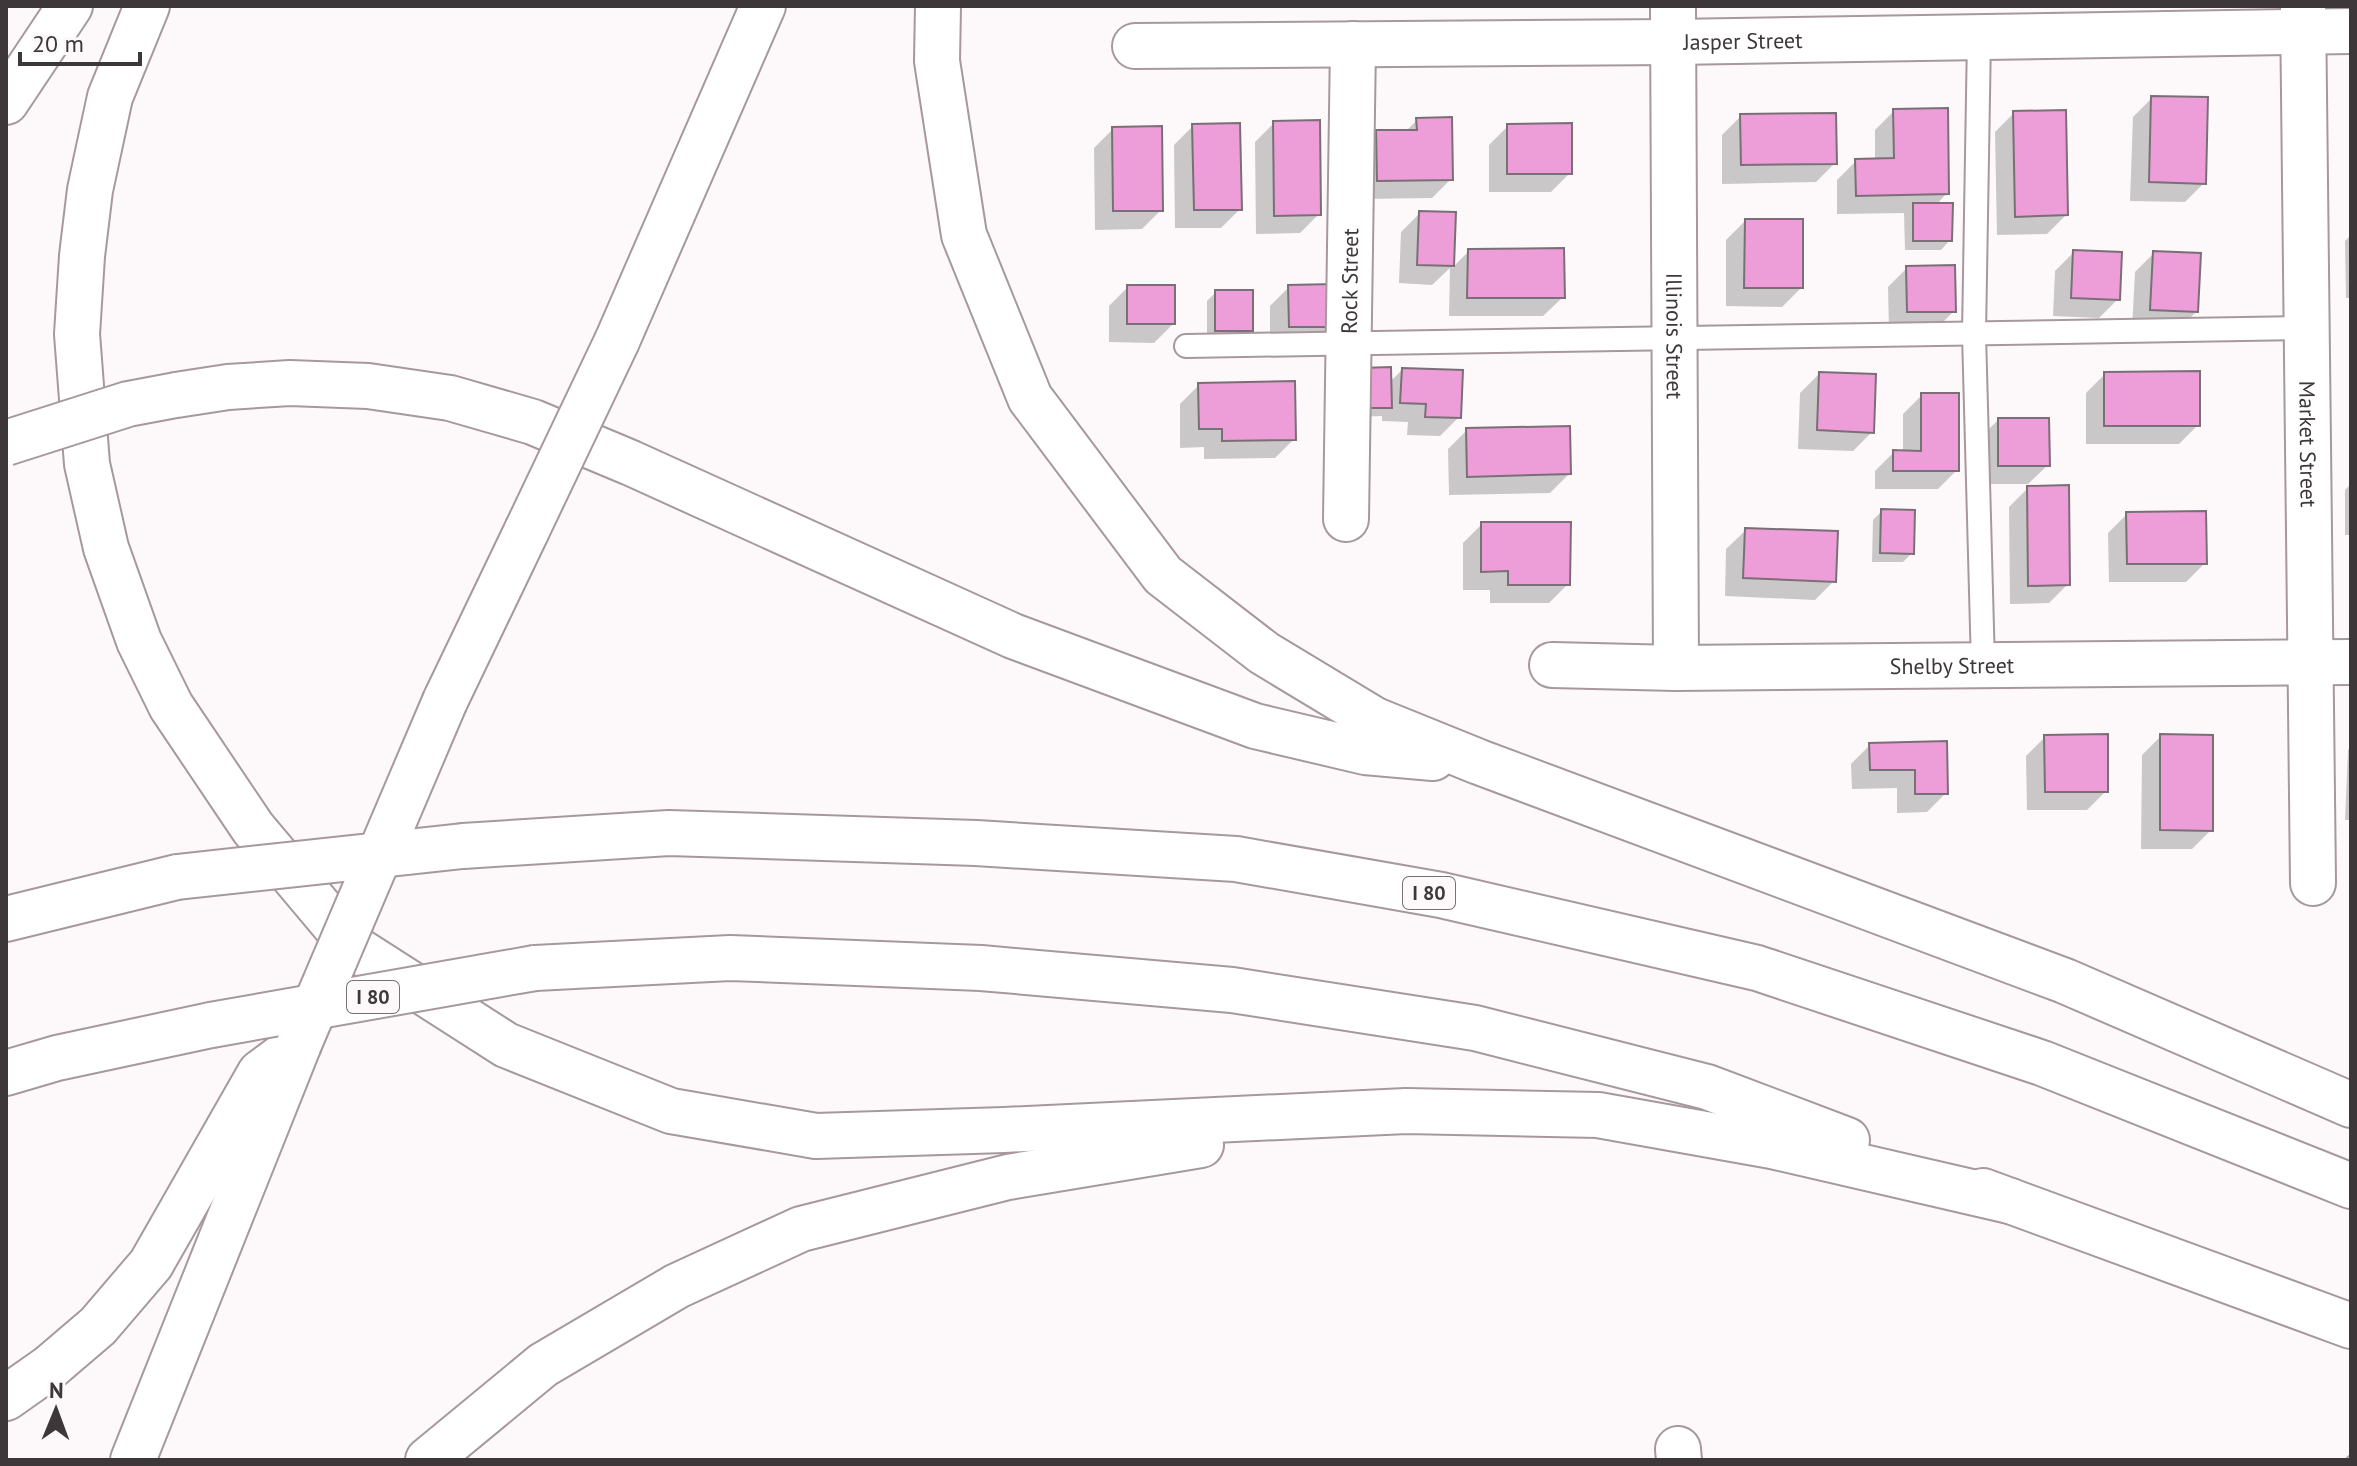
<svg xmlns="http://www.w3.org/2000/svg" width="2357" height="1466" viewBox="0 0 2357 1466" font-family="'PT Sans',sans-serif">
<rect width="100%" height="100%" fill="#fdf9fa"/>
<!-- shadow -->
<g fill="#0003">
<polygon points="2152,98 2204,183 2185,202 2130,201 2133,117"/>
<polygon points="1894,111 1947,193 1936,205 1950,240 1941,250 1905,250 1904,213 1837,214 1837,180 1856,161 1875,160 1875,130"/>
<polygon points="2014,113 2066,215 2047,234 1997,235 1995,132"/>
<polygon points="1741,116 1835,163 1816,182 1722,184 1722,135"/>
<polygon points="1417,120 1451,179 1432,198 1359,199 1358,151 1377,132 1405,132"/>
<polygon points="1274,123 1319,214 1300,233 1256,234 1255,142"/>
<polygon points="1193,126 1240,209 1221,228 1175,228 1174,145"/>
<polygon points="1508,126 1570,173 1551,192 1489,192 1489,145"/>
<polygon points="1113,129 1161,210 1142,229 1095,230 1094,148"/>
<polygon points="1420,213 1454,214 1452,268 1469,251 1563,297 1543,316 1449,316 1450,268 1432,285 1399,283 1401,232"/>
<polygon points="1745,221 1801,288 1782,307 1726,306 1726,240"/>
<polygon points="2351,235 2351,298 2346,298 2345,241"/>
<polygon points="2074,252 2118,299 2099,318 2053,316 2055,271"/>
<polygon points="2154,253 2196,312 2177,331 2132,329 2135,272"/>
<polygon points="1907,268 1954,311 1935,330 1889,330 1888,287"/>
<polygon points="1128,287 1173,324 1154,343 1109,342 1109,306"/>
<polygon points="1289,287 1333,326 1314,345 1270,345 1270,306"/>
<polygon points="1216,292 1251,330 1242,339 1207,339 1207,301"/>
<polygon points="1402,370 1459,417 1440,436 1407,435 1408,422 1382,421 1382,416 1354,417"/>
<polygon points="1819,374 1872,432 1853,451 1798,449 1800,393"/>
<polygon points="2105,374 2198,425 2179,444 2086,444 2086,393"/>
<polygon points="1199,385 1294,439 1275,458 1204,459 1204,447 1180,448 1180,404"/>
<polygon points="1922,395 1957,470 1938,489 1875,489 1875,471 1894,452 1903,452 1903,414"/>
<polygon points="1998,420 2048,465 2028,484 1980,484 1979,439"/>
<polygon points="1467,430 1569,474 1550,493 1449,495 1448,449"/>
<polygon points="2351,484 2351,535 2345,535 2345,490"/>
<polygon points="2028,488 2068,584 2049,603 2010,604 2009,507"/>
<polygon points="1882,511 1912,553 1903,562 1872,562 1873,520"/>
<polygon points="2127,514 2205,563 2186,582 2109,582 2108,533"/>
<polygon points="1482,524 1568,584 1549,603 1490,603 1490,590 1463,590 1463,543"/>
<polygon points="1746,530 1834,581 1815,600 1725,596 1726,549"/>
<polygon points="2161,736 2211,830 2192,849 2141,849 2142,755"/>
<polygon points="2045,737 2106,791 2087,810 2027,810 2026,756"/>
<polygon points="1945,743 1946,793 1927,812 1897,813 1897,788 1852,789 1851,764 1870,745"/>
<polygon points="2351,747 2351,820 2345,820 2348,750"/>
</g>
<!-- building -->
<g fill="#ed9dd7" stroke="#7b6f77" stroke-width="2">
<polygon points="2151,96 2208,97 2206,184 2149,182"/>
<polygon points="1948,108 1949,194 1856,196 1855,159 1894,158 1893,109"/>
<polygon points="2066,110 2068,215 2015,217 2013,111"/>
<polygon points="1836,113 1837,164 1741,165 1740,114"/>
<polygon points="1452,117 1453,180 1377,181 1376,130 1417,130 1416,118"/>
<polygon points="1320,120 1321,215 1274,216 1273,121"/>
<polygon points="1240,123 1242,210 1194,210 1192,124"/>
<polygon points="1572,123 1572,174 1507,174 1507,124"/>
<polygon points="1162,126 1163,211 1113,211 1112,127"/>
<polygon points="1913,203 1953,203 1952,241 1913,241"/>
<polygon points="1419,211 1456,212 1454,266 1417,265"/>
<polygon points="1745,219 1803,219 1803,288 1744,288"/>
<polygon points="1564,248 1565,298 1467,298 1468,249"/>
<polygon points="2073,250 2122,252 2120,300 2071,298"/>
<polygon points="2153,251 2201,253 2198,312 2150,310"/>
<polygon points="1955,265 1956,312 1907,312 1906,266"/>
<polygon points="1334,284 1335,327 1289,327 1288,285"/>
<rect x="1127" y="285" width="48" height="39"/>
<rect x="1215" y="290" width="38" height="41"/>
<polygon points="1391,367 1392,408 1362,408 1361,368"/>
<polygon points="1402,368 1463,370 1461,418 1425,417 1426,404 1400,403"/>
<polygon points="2200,371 2200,426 2104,426 2104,372"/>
<polygon points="1819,372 1876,374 1874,433 1817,430"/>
<polygon points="1295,381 1296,440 1222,441 1222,429 1199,429 1198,383"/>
<polygon points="1921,393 1959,393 1959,471 1893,471 1893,450 1921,451"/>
<polygon points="1998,418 2049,418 2050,466 1998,466"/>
<polygon points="1570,426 1571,474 1467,477 1466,428"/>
<polygon points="2069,485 2070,585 2028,586 2027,486"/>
<polygon points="1881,509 1915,510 1914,554 1880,553"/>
<polygon points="2206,511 2207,564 2127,564 2126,512"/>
<polygon points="1481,522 1571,522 1570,585 1508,585 1508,571 1481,572"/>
<polygon points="1745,528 1838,531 1836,582 1743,578"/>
<polygon points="2108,734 2108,792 2045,792 2044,735"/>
<polygon points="2160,734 2213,735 2213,831 2160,830"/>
<polygon points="1947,741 1948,794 1915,794 1915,770 1870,770 1869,743"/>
</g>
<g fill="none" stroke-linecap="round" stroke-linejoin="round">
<defs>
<g id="service">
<polyline points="1979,37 1974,334 1983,665"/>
<polyline points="1186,346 2307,328"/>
</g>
<g id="minor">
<path id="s1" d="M1673,6l3,662"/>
<path id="s2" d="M2303,6l10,877"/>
<path id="s3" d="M1135,46l539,-4 677,-11"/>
<path id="s4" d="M1346,519l7,-475"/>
<path id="s5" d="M1552,665l124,3 675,-6"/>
<polyline points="1678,1449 1679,1460"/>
</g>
<g id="tertiary">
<polyline points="6,102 70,6"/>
<polyline points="617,341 763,6"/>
<polyline points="445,701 527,530"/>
<polyline points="133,1460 299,1044"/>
</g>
<g id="motorway">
<polyline points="147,6 110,97 90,190 82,256 77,334 87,464 106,548 139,641 171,706 253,828 353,947 506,1045 671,1111 816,1136 1004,1130 1406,1111 1598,1115 1772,1146 2010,1201"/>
<polyline points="938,6 937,61 964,235 1030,398 1163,575 1264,653 1375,720 1479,762 2065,981 2351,1105"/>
<polyline points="176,395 228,387 290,383 368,386 450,398 533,422 631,463 1013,636 1255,726 1365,752 1433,758"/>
<polyline points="463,846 669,833 976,843 1236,859 1441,895 1757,968 2042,1063 2351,1186"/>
<polyline points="6,919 177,877"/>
<polyline points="535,968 730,958 981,968 1232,990 1475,1028 1707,1087 1847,1140"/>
<polyline points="6,1073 57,1058 211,1025"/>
<polyline points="1983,1191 2351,1326"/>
<polyline points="6,1398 50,1367 98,1326 151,1264 260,1073 299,1044"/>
<polyline points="428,1460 543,1365 677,1286 801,1229 1008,1177 1201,1145"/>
</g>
</defs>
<!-- service casing -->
<use href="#service" stroke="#a7989d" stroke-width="26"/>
<!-- minor casing -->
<use href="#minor" stroke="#a7989d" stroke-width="48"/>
<!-- tertiary casing -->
<use href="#tertiary" stroke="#a7989d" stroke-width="48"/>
<!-- motorway casing -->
<use href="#motorway" stroke="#a7989d" stroke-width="48"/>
<!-- service -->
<use href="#service" stroke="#fff" stroke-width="22"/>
<!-- minor -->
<use href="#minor" stroke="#fff" stroke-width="44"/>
<!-- tertiary -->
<use href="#tertiary" stroke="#fff" stroke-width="44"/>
<!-- motorway -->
<use href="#motorway" stroke="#fff" stroke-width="44"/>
<defs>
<polyline id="rail" points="2350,1460 2351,1459"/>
</defs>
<!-- rail casing -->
<use href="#rail" stroke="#9f9a9b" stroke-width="9"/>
<!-- rail -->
<use href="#rail" stroke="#fdf9fa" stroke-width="6" stroke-dasharray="18" stroke-linecap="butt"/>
<defs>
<g id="tertiary-bridge">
<polyline points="527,530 617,341"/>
<polyline points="299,1044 445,701"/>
</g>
<g id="motorway-bridge">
<polyline points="6,443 128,404 176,395"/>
<polyline points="177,877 463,846"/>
<polyline points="211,1025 535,968"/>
</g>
</defs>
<!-- tertiary-bridge casing -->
<use href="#tertiary-bridge" stroke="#a7989d" stroke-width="48" stroke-linecap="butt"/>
<!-- motorway-bridge casing -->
<use href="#motorway-bridge" stroke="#a7989d" stroke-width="48" stroke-linecap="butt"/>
<!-- tertiary-bridge -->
<use href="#tertiary-bridge" stroke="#fff" stroke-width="44"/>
<!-- motorway-bridge -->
<use href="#motorway-bridge" stroke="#fff" stroke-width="44"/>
</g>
<g text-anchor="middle" stroke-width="7" stroke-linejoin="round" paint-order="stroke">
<!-- shield labels -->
<g fill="#fdf9fa" stroke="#777173" stroke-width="2">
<rect x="1403" y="877" width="52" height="32" rx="6"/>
<rect x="347" y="981" width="52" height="32" rx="6"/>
</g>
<g font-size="20" font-weight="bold" fill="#3d3739">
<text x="1429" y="900">I 80</text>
<text x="373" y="1004">I 80</text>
</g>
<!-- street labels -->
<g font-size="22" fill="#3d3739" stroke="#fdf9fa">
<text dy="8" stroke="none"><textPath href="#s3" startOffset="608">Jasper Street</textPath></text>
<text dy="8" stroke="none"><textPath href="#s4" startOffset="238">Rock Street</textPath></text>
<text dy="8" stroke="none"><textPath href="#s1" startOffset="330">Illinois Street</textPath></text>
<text dy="8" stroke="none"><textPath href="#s2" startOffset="438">Market Street</textPath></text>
<text dy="8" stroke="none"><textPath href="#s5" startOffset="400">Shelby Street</textPath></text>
</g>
</g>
<!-- border -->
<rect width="2357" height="1466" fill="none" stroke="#3d3739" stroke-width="16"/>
<!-- north arrow -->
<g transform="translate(56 1410) rotate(1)" stroke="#fdf9fa" stroke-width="6" paint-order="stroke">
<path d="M0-6L14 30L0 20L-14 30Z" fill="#3d3739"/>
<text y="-12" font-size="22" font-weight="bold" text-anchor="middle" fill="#3d3739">N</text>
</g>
<!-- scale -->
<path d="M20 52v12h120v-12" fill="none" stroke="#3d3739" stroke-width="4"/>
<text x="32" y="52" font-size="24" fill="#3d3739" stroke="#fdf9fa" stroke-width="6" paint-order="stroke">20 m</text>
</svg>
